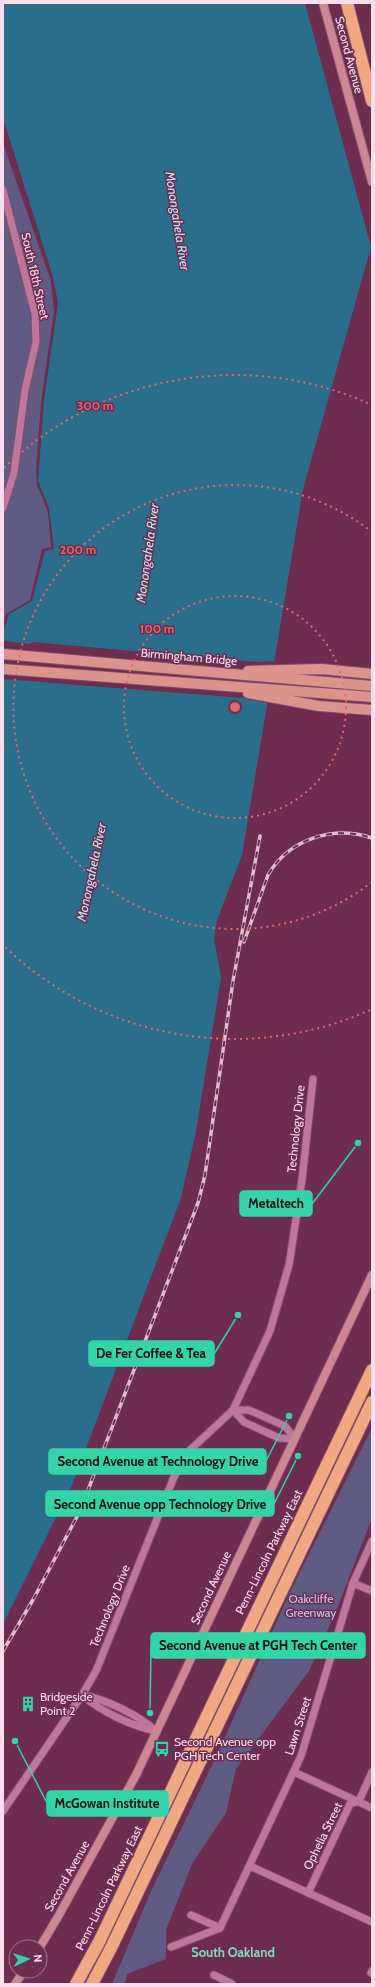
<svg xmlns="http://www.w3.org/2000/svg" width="375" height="1987" viewBox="0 0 375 1987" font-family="Cabin,sans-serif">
<rect width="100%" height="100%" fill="#6c2d4f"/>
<!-- green -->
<g fill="#605b83">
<polygon points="3,143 51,281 54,311 41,403 36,469 37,485 48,512 51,547 42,549 30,600 6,614 3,625"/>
<polygon points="372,1428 372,1518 335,1614 309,1671 236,1769 226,1813 192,1864 166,1930 166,1959 127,1974 125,1984 112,1984 151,1891 216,1757 289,1594"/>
</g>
<!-- water -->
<polygon fill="#2b6e8b" points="3,3 305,3 371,247 303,489 242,855 217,920 214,939 221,977 196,1131 181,1198 72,1485 3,1624 3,632 9,614 32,601 45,551 54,549 49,508 38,481 44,400 58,303 53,277 3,118"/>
<!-- pier -->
<polygon fill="#6c2d4f" points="3,641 30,644 32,642 257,662 275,661 268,703 243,698 3,679"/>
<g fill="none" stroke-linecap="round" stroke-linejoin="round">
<defs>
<g id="minor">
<polyline points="3,190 35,314 36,342 25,390 14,473 3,508"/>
<polyline points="233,1410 249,1410 285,1426 295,1439"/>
<polyline points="233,1410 244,1422 279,1438 295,1439"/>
<polyline points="353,1583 372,1591"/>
<path d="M82,1695c18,16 51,32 75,36"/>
<path d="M82,1695c24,4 56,20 74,36"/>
<polyline points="294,1772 372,1808"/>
<polyline points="3,1811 82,1695 96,1671 174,1477 188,1452 233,1410 270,1331 289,1265 302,1180 313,1079"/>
<polyline points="250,1866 372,1922"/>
<polyline points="308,1893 350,1804 359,1801 372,1772"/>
<polyline points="191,1915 220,1928"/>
<polyline points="171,1947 220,1928 301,1756 353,1583 372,1541"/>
<polyline points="371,1973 372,1971"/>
<polyline points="214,1975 232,1984"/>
</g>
<g id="secondary">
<polyline points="323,3 372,182"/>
<polyline points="40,1947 59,1915 136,1775 372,1275"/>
<polyline points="15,1984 24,1971"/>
</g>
<g id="primary">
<polyline points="3,654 372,686"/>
<polyline points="3,669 372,697"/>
<polyline points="248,671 322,669 372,674"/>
<polyline points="248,693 319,706 372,710"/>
</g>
<g id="motorway">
<polyline points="347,3 372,101"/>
<polyline points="76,1984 99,1942 372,1370"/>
<polyline points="92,1984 111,1948 372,1402"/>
</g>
</defs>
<!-- minor casing -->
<use href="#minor" stroke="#834e6c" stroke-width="9"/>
<!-- secondary casing -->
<use href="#secondary" stroke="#834e6c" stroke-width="10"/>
<!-- primary casing -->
<use href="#primary" stroke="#834e6c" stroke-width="12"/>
<!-- motorway casing -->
<use href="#motorway" stroke="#834e6c" stroke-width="14"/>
<!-- minor -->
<use href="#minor" stroke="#be779a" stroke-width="7"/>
<!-- secondary -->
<use href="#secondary" stroke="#cd8693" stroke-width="8"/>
<!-- primary -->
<use href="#primary" stroke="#db948c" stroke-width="10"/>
<!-- motorway -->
<use href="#motorway" stroke="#efa882" stroke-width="12"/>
<defs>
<g id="rail">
<path d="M244,942l24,-67c21,-36 65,-50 104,-37"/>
<polyline points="3,1651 34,1598 80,1511 198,1203 205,1175 233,981 260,836"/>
</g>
</defs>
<!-- rail casing -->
<use href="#rail" stroke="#e1bbce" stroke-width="3.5"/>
<!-- rail -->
<use href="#rail" stroke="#6c2d4f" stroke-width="2" stroke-dasharray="6" stroke-linecap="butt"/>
</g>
<!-- distance rings -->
<g fill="none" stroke="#e4686d" stroke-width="2" stroke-dasharray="2 4">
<circle cx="235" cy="707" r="111"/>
<path d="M372 882A222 222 0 1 1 372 532"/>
<path d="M370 1010A332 332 0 0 1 4 946M4 468A332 332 0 0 1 370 404"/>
</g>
<!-- icons -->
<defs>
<symbol id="building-bare" viewBox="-9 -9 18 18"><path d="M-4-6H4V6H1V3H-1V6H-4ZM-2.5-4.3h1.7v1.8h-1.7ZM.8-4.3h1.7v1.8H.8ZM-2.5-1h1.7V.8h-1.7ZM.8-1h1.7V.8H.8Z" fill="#33d4a8" stroke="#6c2d4f" stroke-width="2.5" paint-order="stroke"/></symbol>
<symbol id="bus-bare" viewBox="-9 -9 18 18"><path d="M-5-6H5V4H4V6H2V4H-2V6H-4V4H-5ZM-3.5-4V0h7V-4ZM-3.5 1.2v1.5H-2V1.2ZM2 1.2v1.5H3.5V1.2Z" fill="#33d4a8" stroke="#6c2d4f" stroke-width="2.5" paint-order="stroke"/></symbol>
</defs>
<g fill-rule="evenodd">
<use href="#building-bare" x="17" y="1693" width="22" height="22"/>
<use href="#bus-bare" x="151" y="1738" width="22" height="22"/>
</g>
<g text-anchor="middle" stroke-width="3" stroke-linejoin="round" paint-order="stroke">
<!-- street labels -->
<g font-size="12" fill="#fedeed" stroke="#6c2d4f">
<text transform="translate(349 55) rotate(75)" y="4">Second Avenue</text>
<text transform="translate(35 276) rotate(77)" y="4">South 18th Street</text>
<text transform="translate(189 657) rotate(5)" y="4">Birmingham Bridge</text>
<text transform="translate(296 1129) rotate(-84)" y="4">Technology Drive</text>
<text transform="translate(269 1552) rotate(-64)" y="4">Penn-Lincoln Parkway East</text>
<text transform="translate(211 1588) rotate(-65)" y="4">Second Avenue</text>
<text transform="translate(110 1606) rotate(-68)" y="4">Technology Drive</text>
<text transform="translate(298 1726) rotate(-72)" y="4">Lawn Street</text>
<text transform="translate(323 1836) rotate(-64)" y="4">Ophelia Street</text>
<text transform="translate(67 1876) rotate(-61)" y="4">Second Avenue</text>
<text transform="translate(109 1888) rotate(-64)" y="4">Penn-Lincoln Parkway East</text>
</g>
<!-- park labels -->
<g font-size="12" fill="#cac6f5" stroke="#6c2d4f">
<text x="311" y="1603">Oakcliffe<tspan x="311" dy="14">Greenway</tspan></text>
</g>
<!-- poi labels -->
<g font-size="12" fill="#fedeed" stroke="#6c2d4f" text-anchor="start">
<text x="40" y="1701">Bridgeside<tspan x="40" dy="14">Point 2</tspan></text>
<text x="174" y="1746">Second Avenue opp<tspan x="174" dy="14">PGH Tech Center</tspan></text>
</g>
<!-- water labels -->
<g font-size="13" font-style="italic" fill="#c4e7f9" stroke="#6c2d4f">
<text transform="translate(178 221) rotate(81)" y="5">Monongahela River</text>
<text transform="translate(147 553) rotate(-82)" y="5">Monongahela River</text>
<text transform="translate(91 872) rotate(-78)" y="5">Monongahela River</text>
</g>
<!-- neighbourhood labels -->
<g font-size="13" font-weight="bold" fill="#7ed9b9" stroke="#6c2d4f">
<text x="233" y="1957">South Oakland</text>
</g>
</g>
<circle cx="235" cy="707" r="6" fill="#e4686d" stroke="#6c2d4f" stroke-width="2"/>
<g font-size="12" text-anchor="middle" font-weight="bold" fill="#e4686d" stroke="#6c2d4f" stroke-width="3" stroke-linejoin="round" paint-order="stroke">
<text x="95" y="410">300 m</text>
<text x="78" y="554">200 m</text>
<text x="157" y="633">100 m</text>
</g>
<!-- callouts -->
<path fill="none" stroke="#33d4a8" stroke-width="1.5" d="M358 1143L312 1204M238 1315L214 1354M289 1416L266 1461M298 1456L274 1504M150 1713L151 1646M15 1741L47 1803"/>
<g fill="#33d4a8" stroke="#6c2d4f" stroke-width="1.5">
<circle cx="358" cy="1143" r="4"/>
<circle cx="238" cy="1315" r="4"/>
<circle cx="289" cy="1416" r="4"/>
<circle cx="298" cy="1456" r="4"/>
<circle cx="150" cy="1713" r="4"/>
<circle cx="15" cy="1741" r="4"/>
</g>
<g fill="#33d4a8" stroke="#33d4a8" stroke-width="1.5">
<rect x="240" y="1191" width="72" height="25" rx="4"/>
<rect x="89" y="1341" width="125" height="25" rx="4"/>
<rect x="49" y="1449" width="217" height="25" rx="4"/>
<rect x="46" y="1491" width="228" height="25" rx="4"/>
<rect x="151" y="1633" width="214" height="25" rx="4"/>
<rect x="47" y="1791" width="121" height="25" rx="4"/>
</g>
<g font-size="13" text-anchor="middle" font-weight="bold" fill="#111">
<text x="276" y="1208">Metaltech</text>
<text x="151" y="1358">De Fer Coffee &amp; Tea</text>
<text x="158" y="1466">Second Avenue at Technology Drive</text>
<text x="160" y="1509">Second Avenue opp Technology Drive</text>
<text x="258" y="1650">Second Avenue at PGH Tech Center</text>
<text x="107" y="1808">McGowan Institute</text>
</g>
<!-- border -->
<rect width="375" height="1987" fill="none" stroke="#fedeed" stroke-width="8"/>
<!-- north arrow -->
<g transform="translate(28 1959) rotate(86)"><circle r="19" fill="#6c2d4f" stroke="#a6748e"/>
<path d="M0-3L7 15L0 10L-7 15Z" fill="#33d4a8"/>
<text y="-6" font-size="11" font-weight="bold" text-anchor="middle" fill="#fedeed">N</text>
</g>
</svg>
